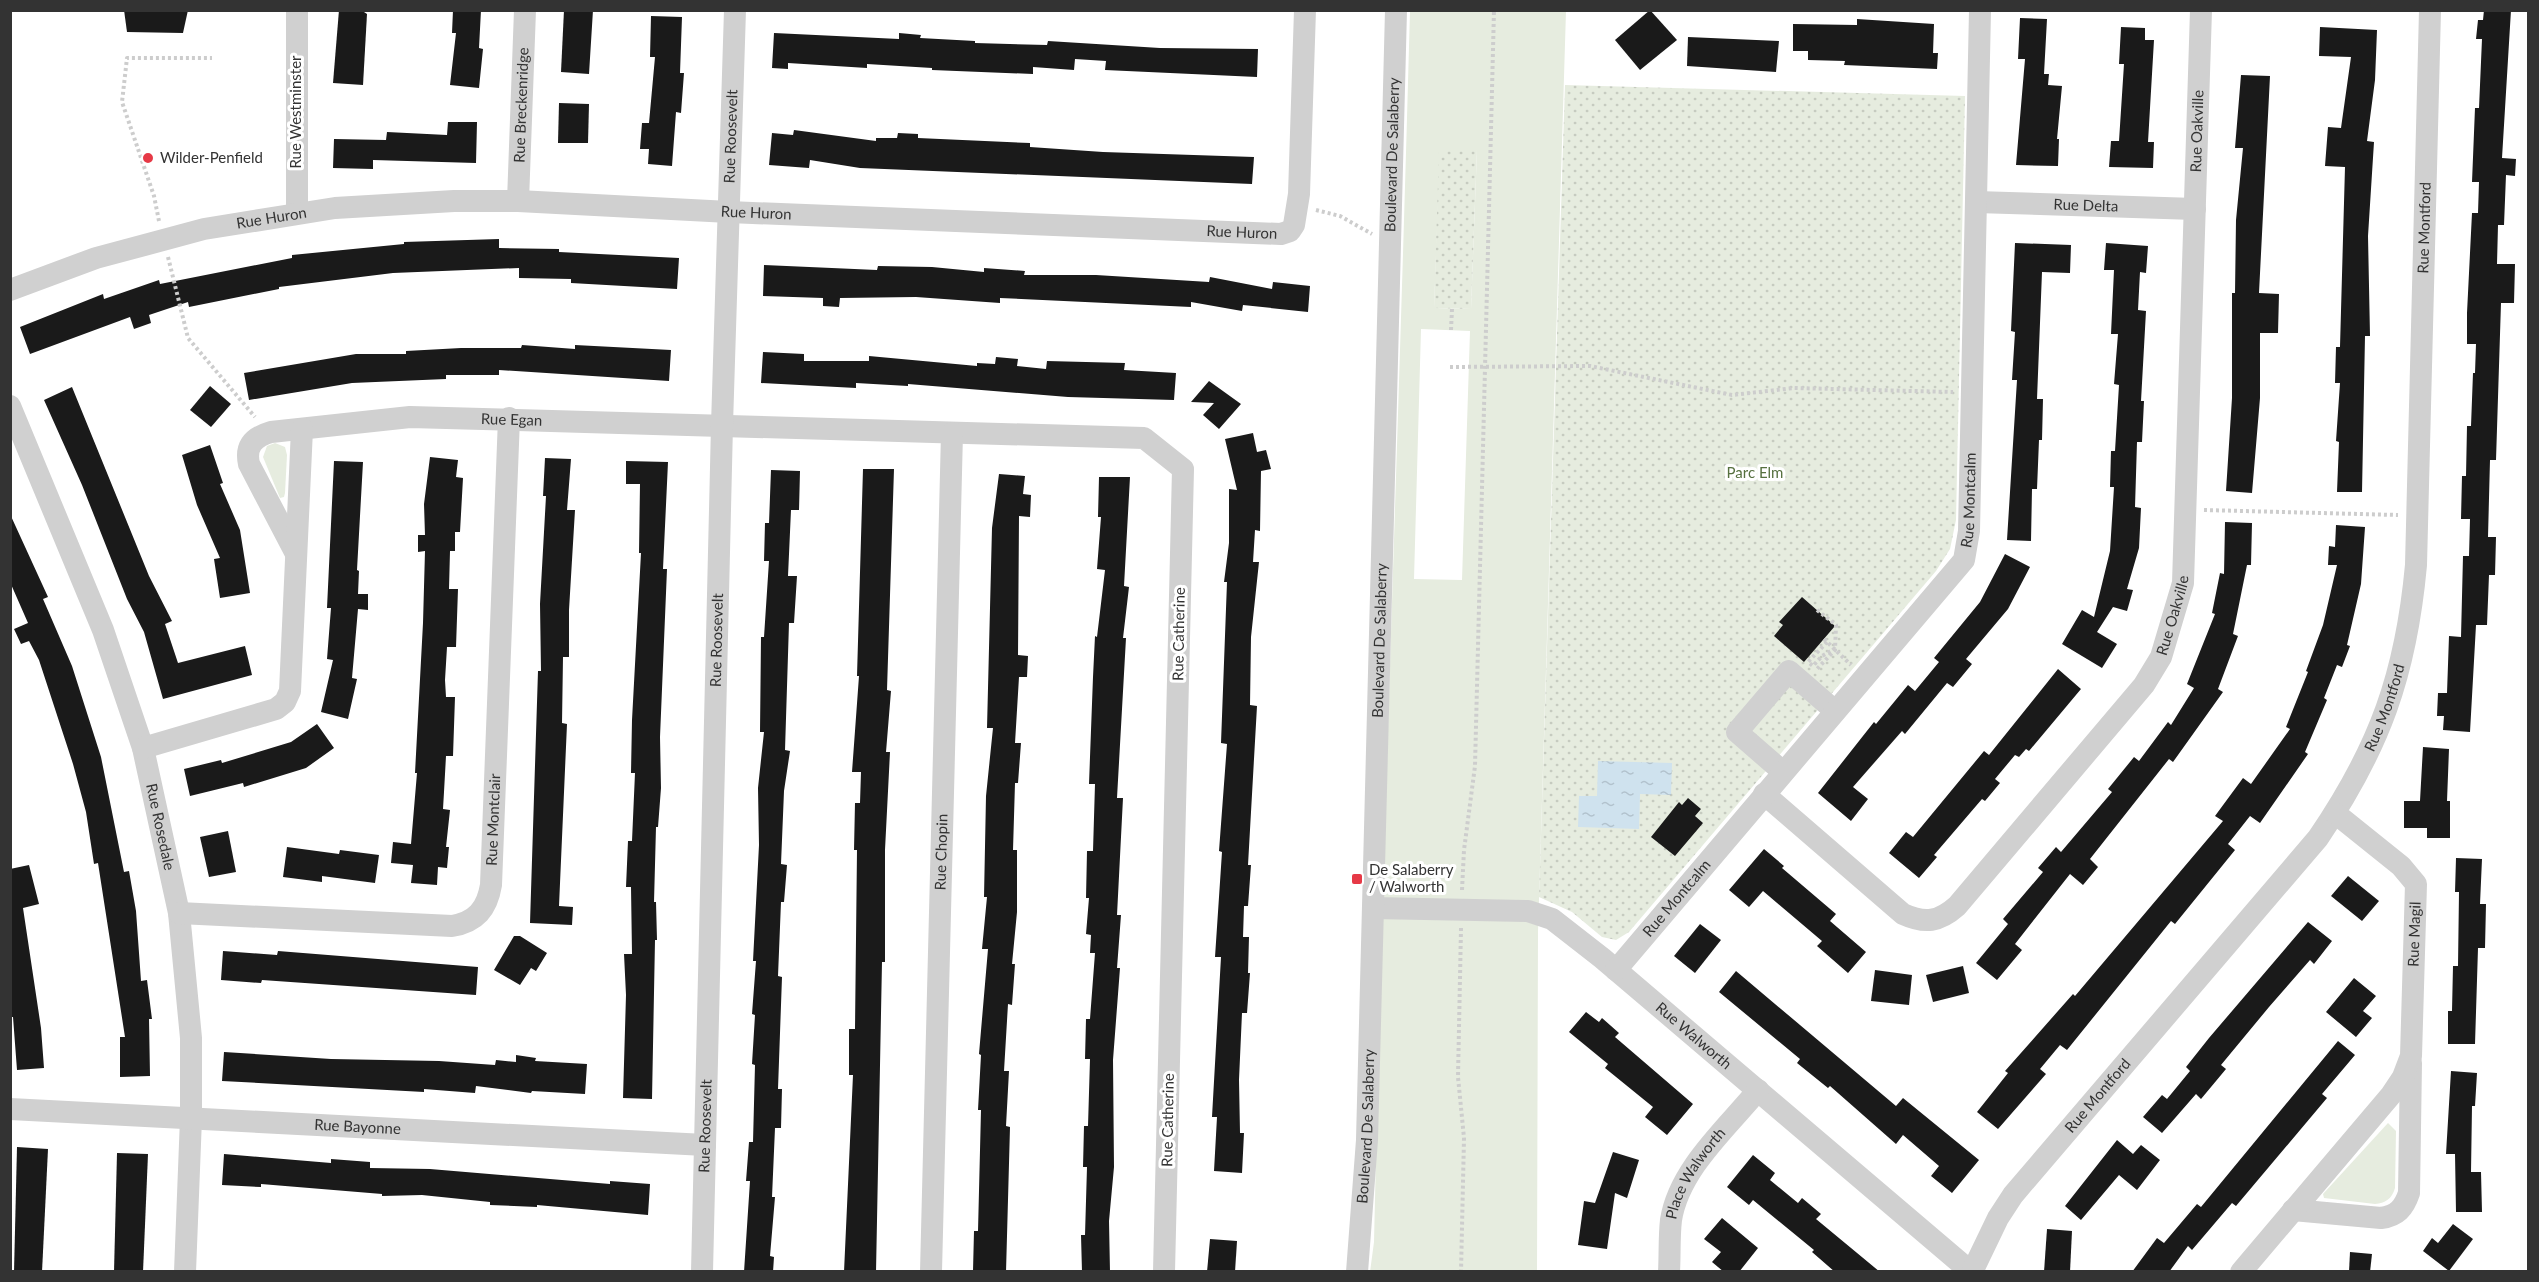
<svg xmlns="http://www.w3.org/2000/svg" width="2539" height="1282" viewBox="0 0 2539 1282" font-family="Lato,sans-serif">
<defs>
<pattern id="park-dots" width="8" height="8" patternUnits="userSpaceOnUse" patternTransform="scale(1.5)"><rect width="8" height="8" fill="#e6ecdf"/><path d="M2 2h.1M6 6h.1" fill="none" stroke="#c6cbc0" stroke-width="1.8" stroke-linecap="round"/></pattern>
<pattern id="water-ripples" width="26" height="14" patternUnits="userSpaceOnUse" patternTransform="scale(1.5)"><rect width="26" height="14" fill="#cfe2ee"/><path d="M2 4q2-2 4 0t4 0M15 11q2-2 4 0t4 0" fill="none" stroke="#b2c2cd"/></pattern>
</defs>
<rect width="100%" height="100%" fill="#fff"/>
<!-- grass -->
<g fill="#e6ecdf" fill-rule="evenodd">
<path d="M1410,11h156l-28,921 -1,339 -167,1 4,-30c9,-410 25,-821 36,-1231zM1440,150h37l-6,159 -37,-1zM1421,329l49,2 -8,249 -48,-1z"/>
<polygon points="275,443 285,447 287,455 285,493 284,497 280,498 263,457 267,446"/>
<path d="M2388,1123l8,8 -1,57c-3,11 -10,15 -20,16l-51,-6 -1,-4z"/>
</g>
<!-- park -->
<g fill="url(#park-dots)">
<polygon points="1565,85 1965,96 1956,520 1950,549 1936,571 1629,932 1616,940 1602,937 1572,912 1539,897"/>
<polygon points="1439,150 1477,150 1471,309 1434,308"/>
</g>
<!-- water -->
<polygon fill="url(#water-ripples)" points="1598,761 1672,763 1671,795 1640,794 1639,829 1578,827 1579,796 1597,796"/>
<!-- building -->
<g fill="#1a1a1a">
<polygon points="124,10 188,10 183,33 127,32"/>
<polygon points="339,10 361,10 367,14 363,85 333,83"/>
<polygon points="453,10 481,10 479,48 483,49 479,88 450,85 456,33 452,33"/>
<polygon points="564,10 593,10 589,74 561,72"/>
<polygon points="1650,10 1677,40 1640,70 1615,40"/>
<polygon points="2484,10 2511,10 2502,158 2516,159 2515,176 2506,175 2504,225 2498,225 2497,264 2515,264 2514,303 2501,303 2496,460 2490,460 2488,537 2496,537 2495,575 2489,575 2487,625 2476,625 2470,732 2443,730 2444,716 2437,716 2438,693 2447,693 2449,636 2461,637 2463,556 2469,556 2470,519 2461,519 2462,476 2466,476 2467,426 2471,426 2473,373 2475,373 2476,344 2467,344 2467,313 2472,213 2478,213 2479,182 2472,182 2475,108 2479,108 2482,39 2476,39 2478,20 2483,20"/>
<polygon points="651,16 682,17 680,73 684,73 681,113 676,112 672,166 648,164 649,149 640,149 642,123 649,123 655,57 650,57"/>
<polygon points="2020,18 2047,19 2044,74 2049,74 2048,85 2062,86 2057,139 2059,139 2058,166 2016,165 2025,59 2018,59"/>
<polygon points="1857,19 1934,24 1933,53 1938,53 1937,69 1844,65 1845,61 1808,60 1808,51 1793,51 1793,24 1857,25"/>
<polygon points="2121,27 2145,28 2145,40 2154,40 2148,142 2154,142 2153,168 2109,167 2111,141 2119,141 2124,64 2119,64"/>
<polygon points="2320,27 2377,30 2375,80 2367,141 2374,142 2368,236 2370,336 2365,336 2362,492 2337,492 2339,442 2336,441 2340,383 2335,383 2336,347 2340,347 2345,167 2325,166 2328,127 2341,128 2351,57 2319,56"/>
<polygon points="774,33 899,39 899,33 921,35 920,38 975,41 975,43 1047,45 1048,41 1160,48 1258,49 1257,77 1105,70 1106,61 1075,59 1074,70 1033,67 1033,74 932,70 932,68 867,64 867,68 788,63 788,69 772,68"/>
<polygon points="1688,37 1779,41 1776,72 1687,66"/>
<polygon points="2241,75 2270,76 2259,293 2279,294 2278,333 2260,333 2260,398 2252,493 2226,491 2232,398 2232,293 2235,293 2236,220 2243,148 2235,148"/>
<polygon points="559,103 589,104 588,143 558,143"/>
<polygon points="448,122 477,122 476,163 373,160 373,169 333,168 334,139 386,140 387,132 447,135"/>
<polygon points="794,130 876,141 876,138 897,138 898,133 918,134 918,138 1030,143 1030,147 1103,152 1254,157 1252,184 860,168 810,160 809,168 769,165 772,133 793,135"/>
<polygon points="499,239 499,248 559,249 559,252 679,258 677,289 571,283 571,279 519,278 519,268 393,273 279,287 279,289 189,307 188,302 149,315 151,323 134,329 130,317 30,354 20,327 103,294 104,299 159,280 160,284 292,258 292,255 404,244 404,242"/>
<polygon points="2015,243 2071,245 2070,273 2042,272 2037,399 2043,399 2042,440 2039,440 2037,489 2032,489 2031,541 2007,540 2017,380 2012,380 2015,332 2011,331"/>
<polygon points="2106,243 2148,246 2146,273 2140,272 2138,310 2146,311 2141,401 2144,401 2142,442 2137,442 2135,507 2141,508 2139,548 2127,589 2133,590 2127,611 2113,607 2097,632 2117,644 2102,668 2062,644 2082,610 2094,617 2110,551 2114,487 2110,487 2111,451 2115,451 2119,385 2114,384 2118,334 2111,334 2114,270 2104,270"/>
<polygon points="764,265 877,270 878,266 932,267 984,272 984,268 1025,271 1024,275 1096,275 1209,282 1210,277 1272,289 1273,282 1310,286 1308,312 1243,305 1242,311 1191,302 1191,307 1000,298 1000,303 916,297 840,298 839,307 823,306 823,298 763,296"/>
<polygon points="522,345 575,349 575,345 671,350 669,381 499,370 499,375 446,375 446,379 352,383 249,400 244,373 356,354 406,354 406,351 461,348 521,348"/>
<polygon points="763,352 804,354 804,361 869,361 869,356 977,366 977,363 995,364 996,357 1018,359 1017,366 1046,369 1047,361 1125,363 1124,370 1176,373 1174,400 1068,397 908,384 908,386 856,383 856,388 761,383"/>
<polygon points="1209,381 1241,404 1219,429 1203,415 1214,403 1191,402"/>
<polygon points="210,386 231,404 211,427 190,410"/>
<polygon points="72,387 149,576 172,621 165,624 178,663 245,646 252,675 163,699 144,632 127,599 82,485 44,400"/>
<polygon points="1253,433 1257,452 1266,450 1271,469 1261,471 1260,531 1255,530 1253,562 1259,562 1251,637 1250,705 1257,706 1248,865 1251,865 1248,906 1244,906 1243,937 1249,937 1248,973 1250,973 1247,1013 1242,1013 1239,1080 1240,1133 1244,1133 1242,1173 1214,1171 1217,1117 1212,1117 1221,957 1215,957 1222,852 1219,851 1227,744 1221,743 1227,582 1224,582 1229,543 1229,489 1237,490 1225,439"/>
<polygon points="210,445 223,483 220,484 240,530 250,593 220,598 214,559 220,558 197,505 182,455"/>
<polygon points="430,457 458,460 456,477 463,478 460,532 455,532 455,551 450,551 449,589 458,589 456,647 447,647 445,680 446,697 455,697 453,756 446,756 444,792 443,809 450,810 446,847 449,847 447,868 438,867 437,885 411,883 413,865 391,863 393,842 411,844 417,773 415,773 423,623 425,551 418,552 418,535 425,535 424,504"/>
<polygon points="545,458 571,459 567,510 575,510 569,610 569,657 563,657 562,723 567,724 559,906 573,907 572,925 530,923 538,671 541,671 540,604 546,496 543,496"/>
<polygon points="334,461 363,462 357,570 359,571 358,594 368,594 368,610 358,609 352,678 357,679 348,719 321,712 333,660 327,659 331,608 327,608"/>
<polygon points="626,461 668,462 663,569 667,569 660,737 661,788 658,827 656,827 654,902 656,902 657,940 655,940 652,1099 623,1098 626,995 624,954 632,954 631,887 626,887 628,841 632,841 635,773 631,773 632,720 641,553 639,553 640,484 626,484"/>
<polygon points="863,469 894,469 887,690 891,691 886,752 890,752 885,850 885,962 882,962 876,1272 844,1272 853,1075 849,1075 849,1029 855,1029 857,850 854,850 855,803 860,803 861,772 852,772 859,676 857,676"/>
<polygon points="771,470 800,471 799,510 791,510 788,576 797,576 794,623 789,623 785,750 790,751 784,791 781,864 787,865 784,902 781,902 778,976 782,977 778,1089 782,1089 781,1128 775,1128 772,1197 775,1197 770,1256 774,1257 773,1272 744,1272 750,1181 746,1181 749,1142 753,1142 755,1065 752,1064 755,1015 752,1014 756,961 753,961 759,845 758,788 764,732 760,732 761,637 764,637 769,561 764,561 765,523 769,523"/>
<polygon points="999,474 1025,476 1023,494 1031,495 1030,517 1019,516 1018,655 1028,656 1027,677 1019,677 1015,743 1021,743 1018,783 1015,783 1013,850 1017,850 1017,912 1012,964 1015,964 1012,1005 1008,1004 1004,1071 1009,1071 1006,1126 1010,1127 1006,1272 973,1271 974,1231 978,1231 981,1110 978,1110 981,1055 979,1054 988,949 982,949 987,897 984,897 986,796 993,728 987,728 992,528"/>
<polygon points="1099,477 1130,477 1124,586 1129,587 1123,638 1126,638 1117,798 1123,798 1117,915 1121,915 1117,968 1120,968 1113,1060 1114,1167 1109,1221 1110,1272 1082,1272 1081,1235 1085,1235 1087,1167 1083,1167 1084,1126 1088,1126 1090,1059 1085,1059 1086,1019 1090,1019 1095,953 1090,953 1091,935 1086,934 1089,898 1086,898 1087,851 1093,851 1095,784 1089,784 1093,677 1095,636 1097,637 1105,570 1097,569 1101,517 1098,517"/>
<polygon points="10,514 48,597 43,599 72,666 101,757 124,872 129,871 136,911 141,981 147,980 152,1019 149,1019 150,1076 120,1077 120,1037 125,1037 98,863 94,864 86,812 73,764 39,660 29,641 21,644 14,629 28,623 10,582"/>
<polygon points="2225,522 2252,523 2251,565 2247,565 2233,634 2238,636 2218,689 2223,692 2173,762 2169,759 2090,859 2098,867 2083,885 2070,874 2015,944 2022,950 1997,980 1976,963 2008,924 2003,919 2043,872 2038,868 2056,847 2061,852 2112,792 2108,789 2134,757 2139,761 2168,722 2171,725 2194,688 2187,684 2215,614 2212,613 2220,573 2224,574"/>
<polygon points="2336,525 2365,527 2361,584 2347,645 2350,646 2342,667 2337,665 2324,698 2327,700 2305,752 2308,754 2260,823 2250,816 2228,844 2235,850 2175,924 2171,921 2067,1050 2060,1045 2040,1069 2046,1074 1998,1129 1977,1112 2008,1073 2005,1071 2073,994 2075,996 2223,821 2215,816 2243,778 2251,784 2290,729 2286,727 2308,672 2306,671 2323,625 2337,565 2328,565 2329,546 2335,547"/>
<polygon points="2005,554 2030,567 2008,609 1966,659 1972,664 1953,687 1947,683 1905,734 1902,731 1853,787 1868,799 1851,821 1818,793 1874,722 1876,724 1908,685 1915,691 1939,662 1934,658 1980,602"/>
<polygon points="1802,597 1835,626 1804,662 1774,636 1783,625 1779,622"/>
<polygon points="2058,669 2081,689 2029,751 2026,749 2019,757 2015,755 1995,779 2000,783 1985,801 1982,799 1934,855 1937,857 1919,878 1889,853 1906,832 1913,837 1984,751 1989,755"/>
<polygon points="317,724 334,748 306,768 244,787 243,783 190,796 184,769 221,760 222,763 291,742"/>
<polygon points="2423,747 2449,749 2447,801 2450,801 2450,838 2427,838 2427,828 2404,828 2404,801 2420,801"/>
<polygon points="1688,798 1701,809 1695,816 1703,823 1675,856 1651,837 1679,802 1682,805"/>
<polygon points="228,831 236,872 209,877 200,837"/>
<polygon points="287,847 339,854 340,850 379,855 375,883 322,876 322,882 283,877"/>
<polygon points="1764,849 1784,866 1782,868 1836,914 1830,921 1866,952 1848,973 1817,946 1822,941 1763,891 1749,907 1729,890"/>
<polygon points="2456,858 2482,859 2480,904 2486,904 2485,948 2478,948 2475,1044 2448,1044 2448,1011 2452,1011 2453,966 2458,966 2459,892 2455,892"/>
<polygon points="29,865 39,904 23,908 41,1028 44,1068 17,1070 13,1017 10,1017 10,869"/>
<polygon points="2348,876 2379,901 2362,921 2331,896"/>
<polygon points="2308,922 2332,941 2314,964 2310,960 2269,1007 2221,1065 2226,1069 2201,1099 2196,1094 2162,1133 2143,1117 2162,1095 2167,1099 2190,1071 2186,1067 2209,1038"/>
<polygon points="1700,924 1721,940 1695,973 1674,956"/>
<polygon points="514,936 520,936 547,953 536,971 531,968 520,985 494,970"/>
<polygon points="223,951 277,955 278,951 478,967 476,995 262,980 261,983 221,980"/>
<polygon points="1963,966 1969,993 1933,1002 1926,975"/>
<polygon points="1875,970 1912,975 1909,1005 1871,1001"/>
<polygon points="1736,971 1896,1106 1903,1098 1979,1160 1952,1193 1931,1176 1939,1166 1903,1135 1896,1144 1830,1086 1828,1088 1797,1063 1800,1059 1719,992"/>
<polygon points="2354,978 2376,996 2363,1011 2372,1018 2356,1037 2326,1012"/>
<polygon points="1586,1012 1599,1022 1602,1018 1619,1033 1615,1037 1693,1104 1667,1135 1645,1117 1653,1107 1605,1068 1608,1064 1569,1032"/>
<polygon points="2338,1041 2355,1055 2322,1094 2327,1098 2236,1206 2232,1203 2192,1250 2188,1246 2169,1272 2132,1272 2157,1238 2164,1243 2197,1204 2201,1207"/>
<polygon points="224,1052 331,1059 439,1061 495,1065 496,1060 516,1062 516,1055 536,1058 535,1061 587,1064 585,1094 532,1091 531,1093 476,1086 475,1093 424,1089 424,1092 222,1081"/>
<polygon points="2451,1071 2477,1073 2475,1106 2472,1106 2471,1172 2481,1172 2482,1212 2456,1212 2455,1154 2446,1154"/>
<polygon points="2117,1140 2133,1154 2141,1145 2160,1160 2137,1190 2119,1175 2081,1220 2065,1206"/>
<polygon points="17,1147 48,1149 42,1272 14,1272"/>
<polygon points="1613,1152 1639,1160 1627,1198 1615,1193 1607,1249 1578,1245 1584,1201 1595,1203"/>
<polygon points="117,1153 148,1154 143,1272 114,1272"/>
<polygon points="224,1154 331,1163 331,1159 370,1162 370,1168 430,1169 610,1184 610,1181 650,1184 648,1215 537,1205 537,1207 490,1205 490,1202 422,1195 382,1196 382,1194 261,1184 261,1187 222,1185"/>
<polygon points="1753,1155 1775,1173 1770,1180 1798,1203 1802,1198 1821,1214 1816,1219 1880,1272 1835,1272 1812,1252 1814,1250 1753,1200 1749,1205 1727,1187"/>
<polygon points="1722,1218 1758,1248 1739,1272 1724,1272 1712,1262 1721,1252 1704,1239"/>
<polygon points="2453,1224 2473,1239 2449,1271 2423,1251 2432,1238 2438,1243"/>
<polygon points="2047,1229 2072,1231 2070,1272 2044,1272"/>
<polygon points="1210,1239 1237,1241 1235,1272 1207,1272"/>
<polygon points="2350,1252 2372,1254 2370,1272 2349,1272"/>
</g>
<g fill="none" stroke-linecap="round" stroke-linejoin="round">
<!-- path -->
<g stroke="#cdcdcd" stroke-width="4" stroke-dasharray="3 3" stroke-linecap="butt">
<polyline points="1316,210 1340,216 1372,234"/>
<polyline points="159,221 154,196 122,102 127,58 212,58"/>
<polyline points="168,257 188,338 255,417"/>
<polyline points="1451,330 1452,309"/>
<polyline points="1450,367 1590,366 1732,395 1794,388 1953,392"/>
<polyline points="2204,510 2398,515"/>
<polyline points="1817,610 1836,625 1835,650 1817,669"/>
<polyline points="1824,639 1851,665"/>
<polyline points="1827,642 1808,662 1813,666 1822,656 1831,651"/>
<polyline points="1462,890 1464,850 1475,766 1494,10"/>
<polyline points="1461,928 1458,1077 1464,1138 1461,1272"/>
</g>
<!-- minor -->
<g stroke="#d0d0d0" stroke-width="22">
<polyline points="297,10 297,213"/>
<path id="s1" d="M518,201l7,-191"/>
<path id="s2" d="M1976,202l219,7"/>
<path id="s3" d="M10,290l86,-32 108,-29 131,-21 119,-7h64l211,11 552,22 9,-3 4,-6 5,-31 6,-184"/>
<path id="s4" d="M10,406l93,224 40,118 36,165 12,125v80l-6,154"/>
<path id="s5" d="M296,554l-47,-90c-4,-18 5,-27 22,-32l139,-15 734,21 39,31 -19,803"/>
<polyline points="143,748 276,709 285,702 290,691 302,429"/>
<polyline points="1783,772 1737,732 1789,671 1835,711"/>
<path id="s6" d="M1764,794l139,120c22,10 36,8 54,-8l187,-221 17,-28 22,-74 18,-573"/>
<path id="s7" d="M1373,908l155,3 24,8 50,39 369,314"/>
<path id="s8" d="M179,913l273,13c24,-4 35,-17 39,-41l18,-467"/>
<path id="s9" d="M1616,970l348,-410 5,-29 11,-521"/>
<path id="s10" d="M10,1109l695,36"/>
<path d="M2293,1210l88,8c16,-2 23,-10 28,-25l2,-130"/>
<path id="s11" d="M702,1272l20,-847 13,-415"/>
<path id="s12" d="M931,1272l21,-839"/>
<path id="s13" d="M1357,1272l10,-132 29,-1130"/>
<path id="s14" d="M1669,1272c1,-17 0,-35 2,-52 8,-51 56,-92 87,-130"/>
<path id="s15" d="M1972,1272l26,-54 15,-23 305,-357c62,-91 88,-164 98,-273l14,-555"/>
<path id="s16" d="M2241,1272l150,-177 12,-18 8,-21 5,-172 -15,-18 -66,-53"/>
</g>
</g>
<!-- markers -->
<g fill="#e63946" stroke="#fff" stroke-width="2">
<circle cx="148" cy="158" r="6"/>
<rect x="1351" y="873" width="12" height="12" rx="3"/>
</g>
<g text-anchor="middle" stroke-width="6" stroke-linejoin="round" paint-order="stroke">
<!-- street labels -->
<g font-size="15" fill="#333" stroke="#fff">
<text dy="5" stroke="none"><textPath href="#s1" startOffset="96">Rue Breckenridge</textPath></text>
<text transform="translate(296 112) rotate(-90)" y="5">Rue Westminster</text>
<text dy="5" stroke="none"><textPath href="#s6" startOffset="1094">Rue Oakville</textPath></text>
<text dy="5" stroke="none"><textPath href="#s11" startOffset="1136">Rue Roosevelt</textPath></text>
<text dy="5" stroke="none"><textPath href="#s13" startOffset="1118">Boulevard De Salaberry</textPath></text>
<text dy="5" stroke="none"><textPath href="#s2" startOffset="110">Rue Delta</textPath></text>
<text dy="5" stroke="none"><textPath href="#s3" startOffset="758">Rue Huron</textPath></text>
<text dy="5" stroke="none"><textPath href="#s3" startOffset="272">Rue Huron</textPath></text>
<text dy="5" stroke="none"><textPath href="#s15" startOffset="1188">Rue Montford</textPath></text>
<text dy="5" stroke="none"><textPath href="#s3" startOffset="1244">Rue Huron</textPath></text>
<text dy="5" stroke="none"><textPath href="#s5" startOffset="387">Rue Egan</textPath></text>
<text dy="5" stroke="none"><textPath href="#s9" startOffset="598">Rue Montcalm</textPath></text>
<text dy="5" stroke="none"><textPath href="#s6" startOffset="608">Rue Oakville</textPath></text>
<text transform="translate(1179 634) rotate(-89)" y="5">Rue Catherine</text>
<text dy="5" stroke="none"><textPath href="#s11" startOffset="632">Rue Roosevelt</textPath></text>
<text dy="5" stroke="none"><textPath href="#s13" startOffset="632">Boulevard De Salaberry</textPath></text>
<text dy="5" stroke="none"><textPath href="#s15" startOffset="704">Rue Montford</textPath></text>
<text dy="5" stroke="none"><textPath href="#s8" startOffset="400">Rue Montclair</textPath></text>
<text dy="5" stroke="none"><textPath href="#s4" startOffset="448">Rue Rosedale</textPath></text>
<text dy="5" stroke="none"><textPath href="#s12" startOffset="420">Rue Chopin</textPath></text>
<text dy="5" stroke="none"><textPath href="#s9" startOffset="94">Rue Montcalm</textPath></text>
<text dy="5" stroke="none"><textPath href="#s16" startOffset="398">Rue Magil</textPath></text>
<text dy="5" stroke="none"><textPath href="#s7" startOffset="364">Rue Walworth</textPath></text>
<text dy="5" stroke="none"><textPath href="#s15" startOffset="218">Rue Montford</textPath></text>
<text transform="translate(1168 1120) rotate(-89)" y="5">Rue Catherine</text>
<text dy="5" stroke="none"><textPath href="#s10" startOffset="348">Rue Bayonne</textPath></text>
<text dy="5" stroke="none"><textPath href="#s11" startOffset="146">Rue Roosevelt</textPath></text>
<text dy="5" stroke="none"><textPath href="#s13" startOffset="146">Boulevard De Salaberry</textPath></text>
<text dy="5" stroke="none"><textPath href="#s14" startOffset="105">Place Walworth</textPath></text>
</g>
<!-- poi labels -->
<g font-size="15" fill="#333" stroke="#fff" text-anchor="start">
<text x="160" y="163">Wilder-Penfield</text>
<text x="1369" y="875">De Salaberry<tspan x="1369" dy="17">/ Walworth</tspan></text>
</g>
<!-- park labels -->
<g font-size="15" fill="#56703f" stroke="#fff">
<text x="1755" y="478">Parc Elm</text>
</g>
</g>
<!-- border -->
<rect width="2539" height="1282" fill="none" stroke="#333333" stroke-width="24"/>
</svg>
